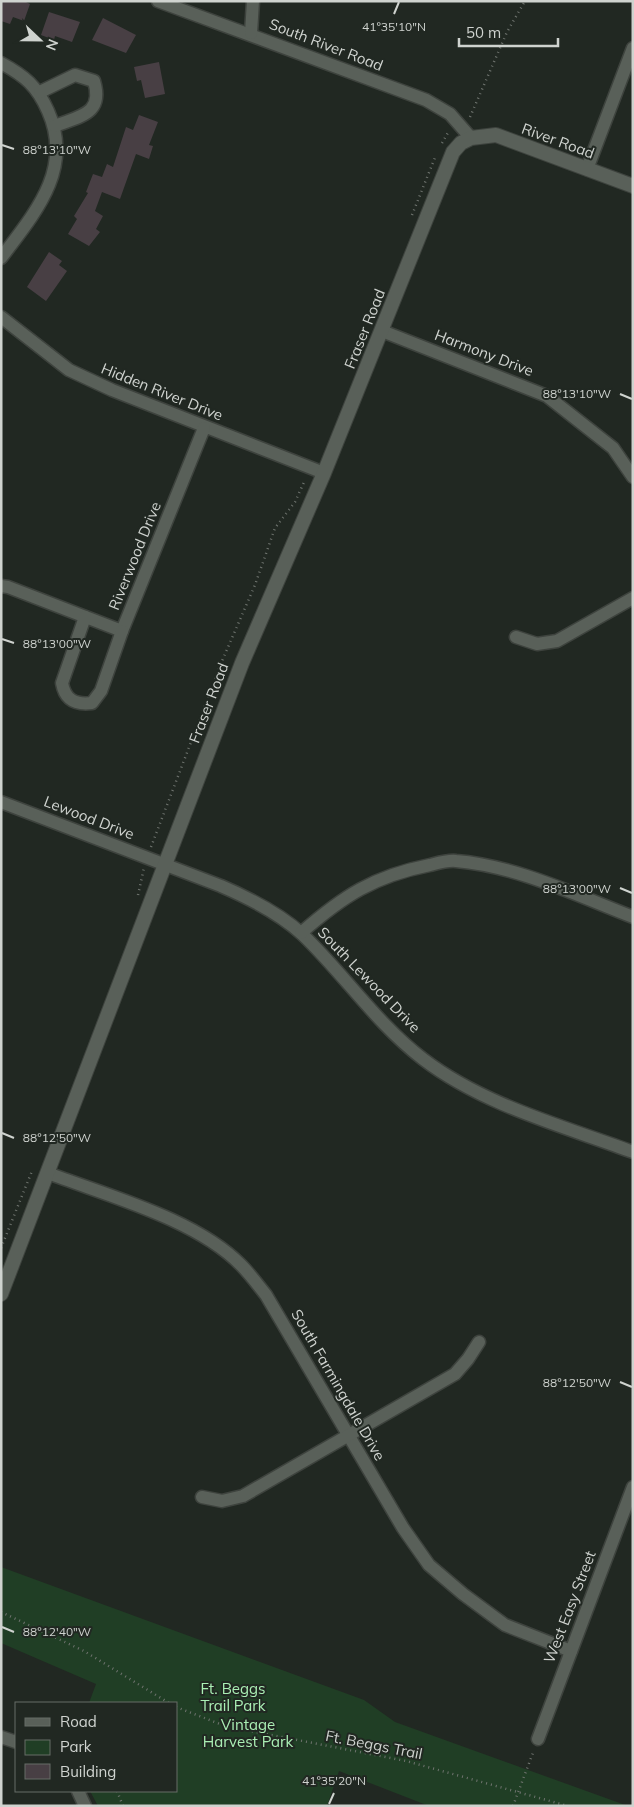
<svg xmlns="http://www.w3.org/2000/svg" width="634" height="1807" viewBox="0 0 634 1807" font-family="Mulish,sans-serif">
<rect width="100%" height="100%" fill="#212822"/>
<!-- green -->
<polygon fill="#203e25" points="1,1567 364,1700 395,1722 628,1806 429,1806 339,1771 327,1806 98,1806 90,1791 176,1791 176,1703 89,1703 96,1684 1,1643"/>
<!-- building -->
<g fill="#483f44">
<polygon points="1,1 24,1 30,4 24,21 13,17 10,24 1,21"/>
<polygon points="49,12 80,22 72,42 55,36 54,40 41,35"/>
<polygon points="103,18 136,35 126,53 92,40"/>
<polygon points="159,62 165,94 145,98 141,80 137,81 134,67"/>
<polygon points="139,115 158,122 149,145 153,146 149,159 136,154 120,199 102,192 95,211 103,216 96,229 100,232 89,246 68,234 77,219 74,216 88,193 86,192 93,174 102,177 107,164 113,167 126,127 133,130"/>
<polygon points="49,252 62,261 59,265 67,271 46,301 27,287"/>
</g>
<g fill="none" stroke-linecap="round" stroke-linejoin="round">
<defs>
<g id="minor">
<polyline points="158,1 426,100 450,114 471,138"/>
<polyline points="251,33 253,1"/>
<path d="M1,63c24,13 36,23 47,48 26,58 -13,102 -47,147"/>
<path d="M40,92l35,-17 19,6c10,33 -14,35 -39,45"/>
<polyline points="587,169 633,48"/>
<polyline points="1,317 69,370 112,390 324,473"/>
<polyline points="382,331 547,396 613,448 633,477"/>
<polyline points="1,586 8,587 122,631 204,428"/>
<path d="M85,617l-23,66c3,17 13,22 30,20l9,-12 21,-60"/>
<polyline points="516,637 537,644 557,641 633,598"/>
<path d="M1,802l220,84c28,12 58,27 81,48 42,40 74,89 121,125 60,46 140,67 210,93"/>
<path d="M301,933c42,-37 73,-57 129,-68 8,-2 18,-5 26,-4 61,5 120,34 177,56"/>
<path d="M48,1173c60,23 148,46 193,92 9,9 17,20 25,30l137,233 26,37 34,29 42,31 66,26"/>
<polyline points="202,1497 222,1501 243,1496 455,1374 468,1359 479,1342"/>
<polyline points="1,1737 16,1742"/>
<polyline points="538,1739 633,1487"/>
<polyline points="78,1791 85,1806"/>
</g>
<polyline id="tertiary" points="1,1294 242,663 324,473 453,152 461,143 471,138 496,135 633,186"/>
</defs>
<!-- minor casing -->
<use href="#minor" stroke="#3e433e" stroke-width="15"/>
<!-- tertiary casing -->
<use href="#tertiary" stroke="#3e433e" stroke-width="16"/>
<!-- path -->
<g stroke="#6f746f" stroke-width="2.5" stroke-dasharray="1 4" stroke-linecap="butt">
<polyline points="470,117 507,32 525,1"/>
<polyline points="442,143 449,131"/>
<polyline points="412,215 436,155"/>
<polyline points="151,847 222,661 255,585 275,528 295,502 305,480"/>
<polyline points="138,895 144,868"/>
<polyline points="1,1248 32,1171"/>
<polyline points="1,1612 84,1651 169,1703"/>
<polyline points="176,1707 225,1726 406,1761 568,1806"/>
<polyline points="117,1791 123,1806"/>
<polyline points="513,1806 534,1750"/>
</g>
<!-- minor -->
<use href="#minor" stroke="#596059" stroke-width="12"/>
<!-- tertiary -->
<use href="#tertiary" stroke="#596059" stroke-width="14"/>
</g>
<!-- ticks -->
<path fill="none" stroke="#cfd3cf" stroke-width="2" d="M394,14l5,-12M2,145l12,4M620,394l12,5M2,639l12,4M620,888l12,5M2,1133l12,5M620,1382l12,5M2,1627l12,5M329,1804l5,-11"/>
<g text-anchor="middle" stroke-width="4" stroke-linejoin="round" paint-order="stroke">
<!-- street labels -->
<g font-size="15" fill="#cfd3cf" stroke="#212822">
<text transform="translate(326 45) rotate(21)" y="5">South River Road</text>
<text transform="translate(558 141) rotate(20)" y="5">River Road</text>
<text transform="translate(365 329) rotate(-68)" y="5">Fraser Road</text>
<text transform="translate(484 353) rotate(21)" y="5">Harmony Drive</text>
<text transform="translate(162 392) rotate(22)" y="5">Hidden River Drive</text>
<text transform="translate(135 556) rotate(-68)" y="5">Riverwood Drive</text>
<text transform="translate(209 703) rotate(-69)" y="5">Fraser Road</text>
<text transform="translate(89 818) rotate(21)" y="5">Lewood Drive</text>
<text transform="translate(369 980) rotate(46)" y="5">South Lewood Drive</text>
<text transform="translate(338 1385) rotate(60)" y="5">South Farmingdale Drive</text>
<text transform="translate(570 1607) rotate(-69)" y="5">West Easy Street</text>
<text transform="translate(374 1745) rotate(11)" y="5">Ft. Beggs Trail</text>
</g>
<!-- park labels -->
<g font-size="15" fill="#aaeeb4" stroke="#212822">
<text x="233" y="1694">Ft. Beggs<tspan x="233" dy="17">Trail Park</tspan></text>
<text x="248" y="1730">Vintage<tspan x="248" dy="17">Harvest Park</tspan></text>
</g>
</g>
<g font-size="12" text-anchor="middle" fill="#cfd3cf" stroke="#212822" stroke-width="4" stroke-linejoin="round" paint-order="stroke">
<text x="394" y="31">41°35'10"N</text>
<text x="57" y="154">88°13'10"W</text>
<text x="577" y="398">88°13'10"W</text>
<text x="57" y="648">88°13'00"W</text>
<text x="577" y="893">88°13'00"W</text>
<text x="57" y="1142">88°12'50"W</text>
<text x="577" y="1387">88°12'50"W</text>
<text x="57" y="1636">88°12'40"W</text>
<text x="334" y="1785">41°35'20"N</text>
</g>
<!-- border -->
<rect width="634" height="1807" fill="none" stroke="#cfd3cf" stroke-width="5"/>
<!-- legend -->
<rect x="15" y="1702" width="162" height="90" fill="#212822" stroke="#676c67"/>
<rect x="25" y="1718" width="25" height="8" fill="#596059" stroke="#676c67"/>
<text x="60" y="1727" font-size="15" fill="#cfd3cf">Road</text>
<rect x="25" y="1740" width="25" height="15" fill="#203e25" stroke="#676c67"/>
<text x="60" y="1752" font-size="15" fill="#cfd3cf">Park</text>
<rect x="25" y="1764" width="25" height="15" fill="#483f44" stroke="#676c67"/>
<text x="60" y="1777" font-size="15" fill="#cfd3cf">Building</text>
<!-- north arrow -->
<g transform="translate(40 40) rotate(112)" stroke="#212822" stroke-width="4" paint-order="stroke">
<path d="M0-4L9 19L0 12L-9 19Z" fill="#cfd3cf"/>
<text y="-8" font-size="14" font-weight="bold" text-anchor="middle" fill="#cfd3cf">N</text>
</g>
<!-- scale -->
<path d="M459 38v8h99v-8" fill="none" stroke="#cfd3cf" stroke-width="2.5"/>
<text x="466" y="38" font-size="15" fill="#cfd3cf" stroke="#212822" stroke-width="4" paint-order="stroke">50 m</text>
</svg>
